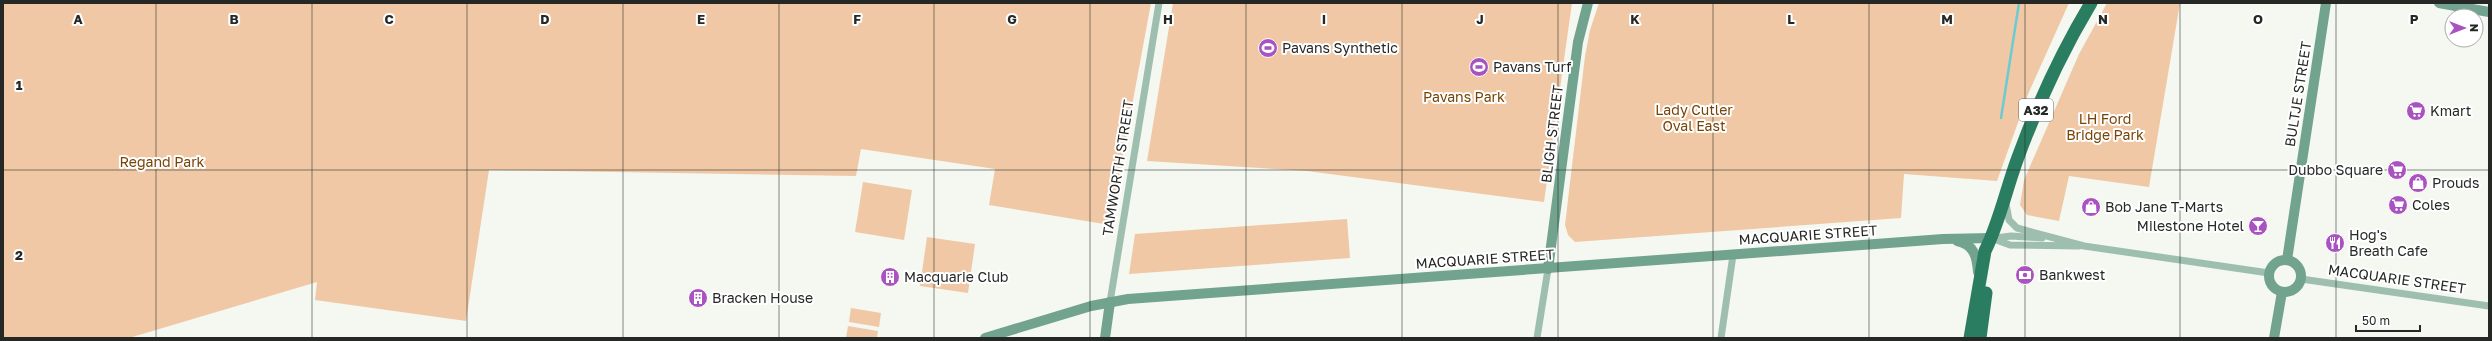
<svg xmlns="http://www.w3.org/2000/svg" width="2492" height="341" viewBox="0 0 2492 341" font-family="'Golos Text',sans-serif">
<rect width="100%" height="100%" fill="#f4f8f1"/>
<!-- green -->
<g fill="#f0c8a6">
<polygon points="3,3 1151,3 1110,225 989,205 995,169 861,149 856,176 489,170 466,321 315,300 317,282 129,338 3,338"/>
<polygon points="1173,3 1572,3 1544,202 1307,171 1147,161"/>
<polygon points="1599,3 2069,3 2029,92 1997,181 1904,174 1901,218 1575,242 1568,235 1565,225 1585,56 1590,30"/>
<polygon points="2107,3 2180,3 2149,187 2069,176 2059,221 2027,215 2020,205 2024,180 2079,54"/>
<polygon points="863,182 912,190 904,240 855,232"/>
<polygon points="1347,219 1350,258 1129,274 1135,234"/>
<polygon points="927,237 975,244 968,293 920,286"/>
<polygon points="851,308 881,313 879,327 849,322"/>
<polygon points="848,326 878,331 877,338 846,338"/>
</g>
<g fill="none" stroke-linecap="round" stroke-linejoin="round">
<!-- stream -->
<polyline stroke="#6bcbd1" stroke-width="2.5" points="2001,118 2019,3"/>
<!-- street -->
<g stroke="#9ebfb0" stroke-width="7">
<polyline points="2006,204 2009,220 2017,228 2084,246 2269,273"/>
<polyline points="1991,238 2010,245 2079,246"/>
<polyline points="1995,238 2011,236 2042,238"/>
<polyline points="2301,279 2489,306"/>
<polyline points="1110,302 1159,3"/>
<polyline points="1537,338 1548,269"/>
<polyline points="1721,338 1733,255"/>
</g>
<!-- secondary -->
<g stroke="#71a38e" stroke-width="10">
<polyline points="2439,3 2489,12"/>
<path d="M1957,241c17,3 20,16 21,31"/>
<circle cx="2285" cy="276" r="16"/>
<polyline points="2287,260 2326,3"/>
<polyline points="1548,269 1578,42 1588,3"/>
<polyline points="985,338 1091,306 1128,299 1943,239 1991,238"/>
<polyline points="1105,338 1110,302"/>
<polyline points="2274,338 2282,292"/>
</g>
<!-- highway -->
<g stroke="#2b7d61" stroke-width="13">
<path d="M1970,338l15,-87c14,-28 21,-61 32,-91 20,-55 44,-107 74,-157"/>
<polyline points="1980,338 1986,293"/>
</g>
</g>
<!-- grid -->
<path fill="none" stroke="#262825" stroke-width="1" stroke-opacity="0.55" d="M156,3v335M312,3v335M467,3v335M623,3v335M779,3v335M934,3v335M1090,3v335M1246,3v335M1402,3v335M1558,3v335M1713,3v335M1869,3v335M2025,3v335M2180,3v335M2336,3v335M3,170h2486"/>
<!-- icons -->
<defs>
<symbol id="stadium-disc" viewBox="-11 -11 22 22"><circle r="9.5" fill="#a953c1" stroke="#fff"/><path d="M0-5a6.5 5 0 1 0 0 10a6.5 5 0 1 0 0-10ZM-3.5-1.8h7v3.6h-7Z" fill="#fff"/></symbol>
<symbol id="supermarket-disc" viewBox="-11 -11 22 22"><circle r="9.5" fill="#a953c1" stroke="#fff"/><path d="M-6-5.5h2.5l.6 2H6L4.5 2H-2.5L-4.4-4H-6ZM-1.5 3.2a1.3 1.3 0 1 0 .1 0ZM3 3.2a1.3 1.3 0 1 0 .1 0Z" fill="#fff"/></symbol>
<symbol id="shop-disc" viewBox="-11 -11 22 22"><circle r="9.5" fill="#a953c1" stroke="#fff"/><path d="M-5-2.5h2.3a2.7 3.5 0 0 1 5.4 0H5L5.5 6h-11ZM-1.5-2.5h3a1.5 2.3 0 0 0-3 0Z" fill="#fff"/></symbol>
<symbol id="bar-disc" viewBox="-11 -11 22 22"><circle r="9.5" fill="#a953c1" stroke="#fff"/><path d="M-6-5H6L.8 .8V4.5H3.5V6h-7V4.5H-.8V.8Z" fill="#fff"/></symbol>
<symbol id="restaurant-disc" viewBox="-11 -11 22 22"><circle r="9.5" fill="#a953c1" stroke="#fff"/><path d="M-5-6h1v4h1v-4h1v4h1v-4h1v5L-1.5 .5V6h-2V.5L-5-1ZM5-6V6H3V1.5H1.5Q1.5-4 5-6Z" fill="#fff"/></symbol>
<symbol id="bank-disc" viewBox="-11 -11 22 22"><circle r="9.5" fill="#a953c1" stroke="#fff"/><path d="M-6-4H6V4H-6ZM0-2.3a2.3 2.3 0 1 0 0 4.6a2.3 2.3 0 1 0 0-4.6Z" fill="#fff"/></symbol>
<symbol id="building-disc" viewBox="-11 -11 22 22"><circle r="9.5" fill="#a953c1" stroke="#fff"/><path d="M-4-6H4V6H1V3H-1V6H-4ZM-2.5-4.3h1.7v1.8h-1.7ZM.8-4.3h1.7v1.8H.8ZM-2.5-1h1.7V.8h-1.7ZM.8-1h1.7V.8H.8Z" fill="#fff"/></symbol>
</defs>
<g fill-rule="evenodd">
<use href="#stadium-disc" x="1257" y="37" width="22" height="22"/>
<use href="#stadium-disc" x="1468" y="56" width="22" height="22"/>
<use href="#supermarket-disc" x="2405" y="100" width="22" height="22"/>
<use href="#supermarket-disc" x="2386" y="159" width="22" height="22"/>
<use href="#shop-disc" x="2407" y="172" width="22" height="22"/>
<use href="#supermarket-disc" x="2387" y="194" width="22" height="22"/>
<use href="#shop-disc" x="2080" y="196" width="22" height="22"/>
<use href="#bar-disc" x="2247" y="215" width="22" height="22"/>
<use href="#restaurant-disc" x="2324" y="232" width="22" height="22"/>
<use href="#bank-disc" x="2014" y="264" width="22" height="22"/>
<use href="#building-disc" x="879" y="266" width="22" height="22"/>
<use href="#building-disc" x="687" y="287" width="22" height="22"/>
</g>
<g text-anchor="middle" stroke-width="4" stroke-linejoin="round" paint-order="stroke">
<!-- shield labels -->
<rect fill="#fff" stroke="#676866" stroke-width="1" x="2019" y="99" width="34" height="22" rx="3"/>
<g font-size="13" font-weight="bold" fill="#262825">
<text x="2036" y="115">A32</text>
</g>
<!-- poi labels -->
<g font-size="14" fill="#262825" stroke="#fff" text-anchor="start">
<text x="1282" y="53">Pavans Synthetic</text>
<text x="1493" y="72">Pavans Turf</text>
<text x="2430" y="116">Kmart</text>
<text x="2383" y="175" text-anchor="end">Dubbo Square</text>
<text x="2432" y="188">Prouds</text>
<text x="2412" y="210">Coles</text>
<text x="2105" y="212">Bob Jane T-Marts</text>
<text x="2244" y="231" text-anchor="end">Milestone Hotel</text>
<text x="2349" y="240">Hog's<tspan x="2349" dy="16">Breath Cafe</tspan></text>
<text x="2039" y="280">Bankwest</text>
<text x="904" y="282">Macquarie Club</text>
<text x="712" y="303">Bracken House</text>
</g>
<!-- street labels -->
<g font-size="14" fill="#262825" stroke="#fff">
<text transform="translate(2298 94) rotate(-81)" y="5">BULTJE STREET</text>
<text transform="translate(1552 134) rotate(-83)" y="5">BLIGH STREET</text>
<text transform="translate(1118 168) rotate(-81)" y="5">TAMWORTH STREET</text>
<text transform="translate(1808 235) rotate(-4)" y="5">MACQUARIE STREET</text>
<text transform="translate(1485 259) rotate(-4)" y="5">MACQUARIE STREET</text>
<text transform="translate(2397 279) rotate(8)" y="5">MACQUARIE STREET</text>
</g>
<!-- park labels -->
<g font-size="14" fill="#774407" stroke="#fff">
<text x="1464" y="102">Pavans Park</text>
<text x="1694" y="115">Lady Cutler<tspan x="1694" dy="16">Oval East</tspan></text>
<text x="2105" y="124">LH Ford<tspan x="2105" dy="16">Bridge Park</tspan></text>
<text x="162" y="167">Regand Park</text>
</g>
</g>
<g font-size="13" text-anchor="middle" font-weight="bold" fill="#262825" stroke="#fff" stroke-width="4" stroke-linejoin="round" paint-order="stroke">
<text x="78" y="24">A</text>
<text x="234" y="24">B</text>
<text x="389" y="24">C</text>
<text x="545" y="24">D</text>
<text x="701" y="24">E</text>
<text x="857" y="24">F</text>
<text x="1012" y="24">G</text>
<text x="1168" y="24">H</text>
<text x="1324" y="24">I</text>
<text x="1480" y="24">J</text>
<text x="1635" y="24">K</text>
<text x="1791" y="24">L</text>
<text x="1947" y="24">M</text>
<text x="2103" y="24">N</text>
<text x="2258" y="24">O</text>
<text x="2414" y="24">P</text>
<text x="19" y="90">1</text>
<text x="19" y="260">2</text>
</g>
<!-- border -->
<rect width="2492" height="341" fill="none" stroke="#262825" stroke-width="8"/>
<!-- north arrow -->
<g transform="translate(2464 28) rotate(90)"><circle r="19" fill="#ffffff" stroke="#a8a9a8"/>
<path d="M0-3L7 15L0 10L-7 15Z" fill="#a953c1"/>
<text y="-6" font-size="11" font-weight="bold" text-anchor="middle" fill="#262825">N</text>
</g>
<!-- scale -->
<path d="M2356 325v6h64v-6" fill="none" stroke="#262825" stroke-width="2"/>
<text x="2362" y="325" font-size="12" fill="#262825" stroke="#ffffff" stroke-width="3" paint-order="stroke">50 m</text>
</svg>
